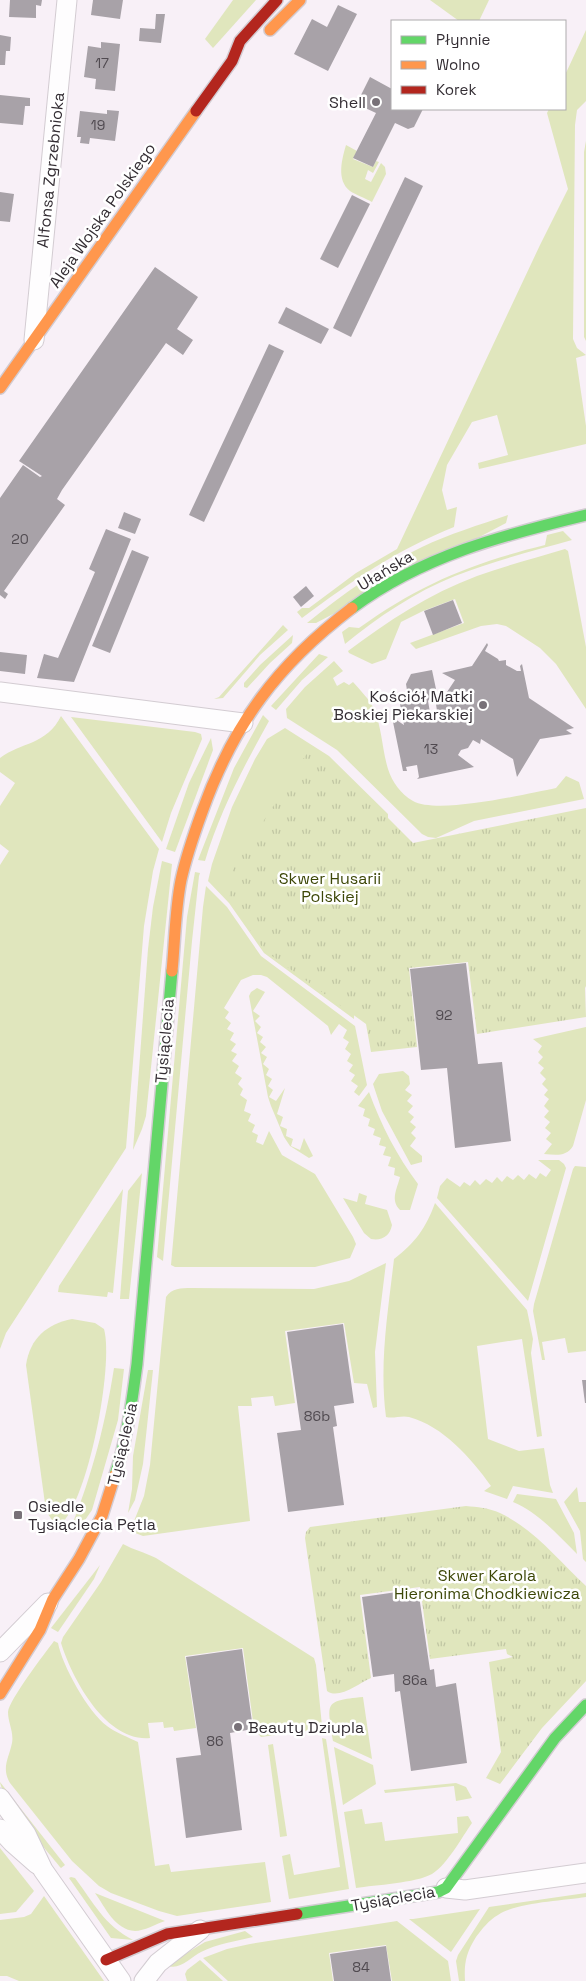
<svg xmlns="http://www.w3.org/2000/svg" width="586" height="1981" viewBox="0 0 586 1981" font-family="'Space Grotesk',sans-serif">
<defs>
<pattern id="park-tufts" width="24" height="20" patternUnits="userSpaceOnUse" patternTransform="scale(1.25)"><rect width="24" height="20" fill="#e0e6bd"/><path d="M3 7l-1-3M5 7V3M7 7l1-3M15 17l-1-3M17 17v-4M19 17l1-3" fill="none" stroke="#c1c6a3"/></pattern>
</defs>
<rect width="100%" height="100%" fill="#f8f0f7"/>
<!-- grass -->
<g fill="#e0e6bd">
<polygon points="233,0 256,0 213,48 205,39"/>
<polygon points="430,0 489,0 479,21 459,21"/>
<path d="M586,30v71l-9,9 -2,15 -2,214 4,9 9,7 -10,3 10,68v18l-107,25 -1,-6 30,-8 -11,-40 -25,7 -25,43 -5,25 5,20 10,-3 -3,20c-59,24 -101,53 -152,91l-5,-6 5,-4h7l47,-35 41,-24 143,-304 28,-56 -21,-76 2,-4h16v-34z"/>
<polygon points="586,141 586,341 584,337 584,152"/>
<path d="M346,145l11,6 -4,8 20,8 3,-6 3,1 -6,11 -5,-3 -3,9 6,3 10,-19 4,4 1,7 -14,28c-7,-4 -16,-7 -22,-11 -14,-11 -8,-32 -4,-46z"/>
<path d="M508,515l-2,8 -190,100h-9c36,-29 73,-56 115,-76 27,-13 57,-22 86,-32z"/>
<path d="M563,531l9,9c-39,11 -79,21 -117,36 -40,16 -77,41 -110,68l-3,-12 7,-5 10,1c61,-44 113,-65 186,-83l2,-10z"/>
<path d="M565,549l3,2 18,96v62l-30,-45 -16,-16 -34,-22 -9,-2 -16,2 -65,23 -6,-6 54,-20 -9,-24 -32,12 -22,11 -15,37 -14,5 -23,-11 -1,-2c40,-30 81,-57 129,-75 28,-10 58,-18 88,-27z"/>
<polygon points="283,625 288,630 260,655 223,698 214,699 219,697"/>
<polygon points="293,635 292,643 270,663 247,688 244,687 244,683 260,665"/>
<polygon points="319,654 328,657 302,680 276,710 271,706"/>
<path d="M334,661l9,10 -10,7 4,8 7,-4 5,3 4,-3c7,8 17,18 21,27 8,19 8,40 14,60 4,13 13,25 25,32 25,14 113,-7 143,-13l10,-12 13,6 5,17 -110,22 -38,17 -8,-1 -6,-3 -85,-84 -50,-32 -1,-9 19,-22z"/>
<path d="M263,715l6,6c-25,45 -49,90 -64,140l-7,-1 36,-92z"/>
<path d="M61,716l98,133 -6,22 -9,55 -18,222 -120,185 -6,16v-484l9,-14 -9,-7v-38l15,-23 -15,-11v-14c21,-16 47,-13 61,-42z"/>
<polygon points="71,717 195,732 201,734 202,739 171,813 162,842"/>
<polygon points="285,728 329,756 388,814 388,819 355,973 354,1019 264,953 229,903 208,881 212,864 232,807 255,759 267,739"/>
<polygon points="211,738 213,750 175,852 166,849 189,783"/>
<polygon points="162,861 172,864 146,1116 142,1129 133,1150 148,949 153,907"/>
<polygon points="195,872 200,873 199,876 192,941 163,1261 157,1257 187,917"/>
<polygon points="206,886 227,907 261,956 355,1026 367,1085 359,1096 354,1092 358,1086 351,1081 355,1075 349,1071 353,1065 347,1061 351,1054 345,1049 349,1042 343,1038 347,1030 339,1024 331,1035 328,1026 267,977 261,975 253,975 241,980 224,1008 229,1012 225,1018 231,1023 227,1029 234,1033 230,1040 236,1044 231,1051 237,1054 232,1061 239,1066 235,1073 242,1078 238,1084 243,1089 240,1095 247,1100 244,1111 251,1114 248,1121 255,1125 252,1132 258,1135 256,1142 263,1145 269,1131 282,1155 315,1174 353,1237 356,1244 350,1258 315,1267 175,1267 171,1265 203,907"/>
<polygon points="257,988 265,992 253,1011 260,1016 255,1021 261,1027 257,1033 263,1037 260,1042 266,1047 261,1053 267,1057 263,1064 269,1069 266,1075 272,1079 268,1086 273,1090 269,1097 276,1101 285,1088 277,1114 283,1117 280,1126 287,1129 286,1136 293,1139 291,1146 300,1150 304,1138 313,1156 309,1158 290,1146 284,1137 271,1106 268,1097 249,996 251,992"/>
<path d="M586,1027v73l-13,46c-7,11 -17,9 -29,8l8,-10 -6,-5 5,-6 -6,-5 5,-6 -6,-5 5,-6 -5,-5 5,-7 -5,-4 4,-5 -6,-6 4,-5 -6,-6 4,-5 -6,-5 5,-6 -5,-5 4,-6 -9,-7z"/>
<polygon points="403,1071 409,1076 410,1084 405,1090 412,1095 407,1101 413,1106 408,1112 414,1117 410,1122 416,1127 411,1133 416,1138 410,1146 422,1156 422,1162 411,1165 382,1111 373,1084 379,1074"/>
<path d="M369,1092c12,33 28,64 49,92l-8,26h-10c-10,-10 -3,-21 0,-33l-6,-2 1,-7 -7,-2 3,-9 -8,-2 3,-8 -7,-2 2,-7 -8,-3 2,-6 -7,-3 2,-7 -7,-3 2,-7 -7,-3z"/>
<polygon points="538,1160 559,1160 564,1164 566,1168 528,1301 437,1198 440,1186 447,1178 460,1187 464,1182 470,1186 475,1180 480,1185 486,1179 492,1183 497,1177 502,1182 507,1176 513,1180 518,1175 524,1180 529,1174 536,1179 540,1173 546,1177 551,1170"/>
<polygon points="575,1166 586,1167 586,1351 568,1353 565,1338 542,1342 545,1360 542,1360 533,1311 534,1304 573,1169"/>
<polygon points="142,1173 129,1299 120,1299 128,1191"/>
<polygon points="123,1189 113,1293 108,1292 107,1297 58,1292 59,1286"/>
<path d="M359,1193l8,3 -2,8 22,6 5,15c-2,11 -10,16 -21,14l-7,-6 -21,-35 14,4z"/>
<path d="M435,1203l92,107 6,29 -2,14 11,83 -5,1 -15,-98 -45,7 11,93 31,12 25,-3 6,37 3,8 -40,-7 -6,13 -23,-8 7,-5c-20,-28 -48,-60 -82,-69 -8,-2 -15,2 -23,0 -7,-54 2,-105 8,-158 21,-16 32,-31 41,-56z"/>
<path d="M386,1263l-11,89 2,55 -4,1 -6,-24 -13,-1 -10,-60 -59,8 10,72 -20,3 -2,-10 -22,2 1,8h-14l12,115 -107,15 -13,-5 14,-35 6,-31 16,-168c6,-9 15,-9 25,-9l123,1 35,-8z"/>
<path d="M72,1319l23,4 9,6c10,36 -16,172 -44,196l-6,-2 -8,-12 -20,-146c4,-27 21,-41 46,-46z"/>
<path d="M114,1368l10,1 -6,51 -26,90 -9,13 -10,4 -1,-2c21,-53 33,-100 42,-157z"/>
<polygon points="148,1370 153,1370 143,1464 135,1500 128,1513 132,1489 133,1456"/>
<polygon points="577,1487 579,1502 586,1502 586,1562 583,1559 580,1531 564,1502"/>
<path d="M517,1494l39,5 18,34 3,21c-20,-20 -38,-41 -64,-52z"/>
<path d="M123,1544c11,6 21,8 33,14l158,100 2,7 6,61 -8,4 -53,7 -7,-8 -11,-81 -58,8 11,72 -22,3 -1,-4 -9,1 -1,-6 -15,1 2,15c-45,4 -78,-60 -89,-95l2,-6 38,-55z"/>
<polygon points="100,1565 94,1579 58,1632 51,1628"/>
<path d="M54,1641l4,2c4,22 30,69 49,83 9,7 21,11 31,16l17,124 14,-2 2,8 94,-10 6,40 -94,14 -18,-5 -48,-18 -12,-7 -27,-25 -62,-78c-9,-15 -1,-25 2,-40 2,-11 -4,-20 -4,-31 1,-12 37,-59 46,-71z"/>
<path d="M363,1697l9,62 -39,-18c-5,-38 -11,-40 30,-44z"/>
<polygon points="322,1738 326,1739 349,1889 289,1899 282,1856 290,1854 294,1875 340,1867"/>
<polygon points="273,1744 287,1836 280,1837 279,1828 268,1745"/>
<polygon points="334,1747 373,1765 376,1784 343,1805"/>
<path d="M0,1782l65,83 -4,3c-13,-16 -59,-69 -61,-86z"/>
<polygon points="456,1783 466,1787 472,1798 456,1801 454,1786 385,1793 384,1790"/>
<path d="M362,1809l3,15 17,-2 3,19 73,-8 -1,-16 11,-1 4,7c-10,14 -25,42 -40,51 -16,9 -57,11 -76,14l-12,-76z"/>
<polygon points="0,1848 34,1891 16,1912 0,1914"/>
<path d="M71,1877l4,1c19,25 29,47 58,62l-22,-2 -42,-60z"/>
<path d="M95,1893l70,28c-9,3 -21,10 -30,10 -20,-1 -30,-24 -40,-38z"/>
<path d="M586,1893v4c-24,4 -68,5 -88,18 -9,5 -16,14 -22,22 -10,16 -12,26 -11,44h-6l-3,-20 2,-6 31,-48z"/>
<polygon points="44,1896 104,1981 19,1981 7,1976 0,1976 0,1920 24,1917 31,1914"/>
<polygon points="480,1909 451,1952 409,1919 413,1919"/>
<polygon points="397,1921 448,1961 451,1981 392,1981 386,1945 329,1953 333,1981 228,1981 203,1958 227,1949 250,1944"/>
<path d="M245,1931l8,6c-17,4 -36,7 -52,15 -10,5 -23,20 -34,13l38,-23z"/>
<polygon points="200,1960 223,1981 187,1981 185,1974 187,1970"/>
</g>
<!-- park -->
<g fill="url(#park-tufts)">
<polygon points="312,749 323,753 413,843 586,808 586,986 585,988 586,1017 477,1034 468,962 409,968 417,1047 371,1052 366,1024 265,951 229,900 233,869 305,756"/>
<path d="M466,1506c11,1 23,2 34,7 34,16 59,48 86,73v95l-44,47 -42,56 -14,-6 15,-26 -12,-90 24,-5 -6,-3 -1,-5 -76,10 -10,-72 -60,8 11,83c-12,5 -32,22 -44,13l-22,-153 1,-6 4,-5z"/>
</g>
<!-- building -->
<g fill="#a8a2a8">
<polygon points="10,0 42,0 41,6 36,5 36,18 9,17"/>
<polygon points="93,0 123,0 120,19 91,15"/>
<polygon points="338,5 357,14 328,71 294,54 312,19 327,27"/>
<polygon points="156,14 165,14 161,43 139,41 140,28 155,29"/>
<polygon points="0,35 11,37 10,51 6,51 5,65 0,65"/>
<polygon points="101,42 120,44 115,91 95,89 96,79 84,77 88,46 101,48"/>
<polygon points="370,77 392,89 392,109 423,109 414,127 408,129 395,123 373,167 353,158 376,113 361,106 359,99"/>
<polygon points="0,95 30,98 30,106 25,106 23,125 0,123"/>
<polygon points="107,110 119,111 115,141 90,138 89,144 80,143 81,137 77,137 80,111 107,114"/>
<polygon points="405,177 423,186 351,337 333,328"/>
<polygon points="0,192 14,194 10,222 0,221"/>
<polygon points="352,195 370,204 338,268 320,259"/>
<polygon points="155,267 198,297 177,329 193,340 183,355 166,343 62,490 57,499 65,505 4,591 8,594 5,599 0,595 0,498 23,465 40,477 42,476 19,461"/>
<polygon points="286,307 329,329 321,344 278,323"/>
<polygon points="269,344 284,351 204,522 189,515"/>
<polygon points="124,512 141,519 135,534 118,528"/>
<polygon points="106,529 131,539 74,682 37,678 44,654 58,658 95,572 89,569"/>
<polygon points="132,550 149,557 110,653 92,646"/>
<polygon points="306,586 314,596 301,607 293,597"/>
<polygon points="453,600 462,623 433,635 424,611"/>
<polygon points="487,643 488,645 485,651 498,659 499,661 506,660 506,665 517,671 521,671 520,666 522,664 529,698 574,728 566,730 572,734 540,739 517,777 513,759 481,739 480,744 473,740 468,748 461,750 458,755 474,767 417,779 419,777 417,765 406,767 407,771 403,771 393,722 395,723 395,719 404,725 400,704 409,703 406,684 411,674 432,670 436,689 428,701 431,718 432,714 434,714 435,717 438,717 435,698 438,697 439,704 455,680 442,673 472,666"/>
<polygon points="0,652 27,655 25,674 0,671"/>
<polygon points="466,963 478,1064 502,1062 511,1141 455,1148 447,1068 421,1070 410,969"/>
<polygon points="343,1324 354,1403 334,1406 337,1426 333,1427 344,1505 288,1512 277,1433 301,1430 287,1332"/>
<polygon points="582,1380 586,1380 586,1403 585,1403"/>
<polygon points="418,1589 430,1670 434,1669 436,1687 456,1683 467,1763 411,1771 400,1691 395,1692 394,1674 373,1677 362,1597"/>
<polygon points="242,1649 253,1729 230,1733 242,1830 186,1838 176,1758 201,1755 186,1657"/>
<polygon points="386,1946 391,1981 334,1981 330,1954"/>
</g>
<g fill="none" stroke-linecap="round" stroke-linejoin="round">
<defs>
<g id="street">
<polyline points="34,340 67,0"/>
<polyline points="0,692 243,723"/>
<polyline points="0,1652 48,1603"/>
<polyline points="0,1798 26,1834 43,1870 121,1981"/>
<polyline points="0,1829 12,1842 37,1864"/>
<polyline points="446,1888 465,1890 586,1873"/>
<polyline points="144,1981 158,1963 200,1930"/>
</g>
<g id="fast">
<path d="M352,608c70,-52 151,-73 234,-93"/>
<path d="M115,1475c12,-36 17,-73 22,-111l35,-393"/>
<polyline points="297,1914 438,1892 446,1888 555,1738 586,1705"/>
</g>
<g id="slow">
<polyline points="270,30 300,0"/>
<polyline points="0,388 196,111"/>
<path d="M172,971c3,-30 3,-61 9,-91 5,-23 13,-46 21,-68 32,-89 75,-147 150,-204"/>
<polyline points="0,1694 40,1630 53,1599 79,1559 102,1516 115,1475"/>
</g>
<g id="jam">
<polyline points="196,111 232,61 240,41 277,0"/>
<polyline points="106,1960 167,1934 297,1914"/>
</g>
</defs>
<!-- street casing -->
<use href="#street" stroke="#d3ccd2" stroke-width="21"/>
<!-- fast casing -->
<use href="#fast" stroke="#d3ccd2" stroke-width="14"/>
<!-- slow casing -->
<use href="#slow" stroke="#d3ccd2" stroke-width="14"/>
<!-- jam casing -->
<use href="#jam" stroke="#d3ccd2" stroke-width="14"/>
<!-- street -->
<use href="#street" stroke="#fefdfe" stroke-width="19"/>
<!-- fast -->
<use href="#fast" stroke="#63d668" stroke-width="11"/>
<!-- slow -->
<use href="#slow" stroke="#ff974d" stroke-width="11"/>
<!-- jam -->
<use href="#jam" stroke="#b3261e" stroke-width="11"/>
</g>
<!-- markers -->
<g fill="#787178" stroke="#fff" stroke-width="2">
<circle cx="376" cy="102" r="5"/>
<circle cx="483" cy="705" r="5"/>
<rect x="13" y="1510" width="10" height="10" rx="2.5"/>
<circle cx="238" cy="1727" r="5"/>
</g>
<g text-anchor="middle" stroke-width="5" stroke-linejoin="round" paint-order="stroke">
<!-- number labels -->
<g font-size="14" fill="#504a50">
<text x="102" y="68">17</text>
<text x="98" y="130">19</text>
<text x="20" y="544">20</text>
<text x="431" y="754">13</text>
<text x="444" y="1020">92</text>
<text x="317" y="1421">86b</text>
<text x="415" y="1685">86a</text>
<text x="215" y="1746">86</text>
<text x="361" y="1972">84</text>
</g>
<!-- poi labels -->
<g font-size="16" fill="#332d33" stroke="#fff" text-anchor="end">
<text x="366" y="108">Shell</text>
<text x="473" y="702">Kościół Matki<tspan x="473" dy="18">Boskiej Piekarskiej</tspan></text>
<text x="28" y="1512" text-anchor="start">Osiedle<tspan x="28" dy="18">Tysiąclecia Pętla</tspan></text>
<text x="248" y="1733" text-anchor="start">Beauty Dziupla</text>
</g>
<!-- street labels -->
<g font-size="16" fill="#332d33" stroke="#fff">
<text transform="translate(50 170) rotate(-84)" y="6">Alfonsa Zgrzebnioka</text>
<text transform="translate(102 215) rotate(-55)" y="6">Aleja Wojska Polskiego</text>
<text transform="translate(385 570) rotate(-31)" y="6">Ułańska</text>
<text transform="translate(164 1041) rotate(-85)" y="6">Tysiąclecia</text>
<text transform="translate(122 1444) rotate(-77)" y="6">Tysiąclecia</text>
<text transform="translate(393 1898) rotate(-10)" y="6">Tysiąclecia</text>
</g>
<!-- park labels -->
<g font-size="16" fill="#3d4707" stroke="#fff">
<text x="330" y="884">Skwer Husarii<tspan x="330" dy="18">Polskiej</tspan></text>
<text x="487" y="1581">Skwer Karola<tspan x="487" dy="18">Hieronima Chodkiewicza</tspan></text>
</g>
</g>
<!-- legend -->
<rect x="391" y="20" width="175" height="90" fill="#ffffff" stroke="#adabad"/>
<rect x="401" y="36" width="25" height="8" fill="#63d668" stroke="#adabad"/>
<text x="436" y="45" font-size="15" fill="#332d33">Płynnie</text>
<rect x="401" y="61" width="25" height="8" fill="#ff974d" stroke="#adabad"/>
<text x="436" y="70" font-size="15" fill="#332d33">Wolno</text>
<rect x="401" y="86" width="25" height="8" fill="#b3261e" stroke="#adabad"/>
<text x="436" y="95" font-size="15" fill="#332d33">Korek</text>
</svg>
